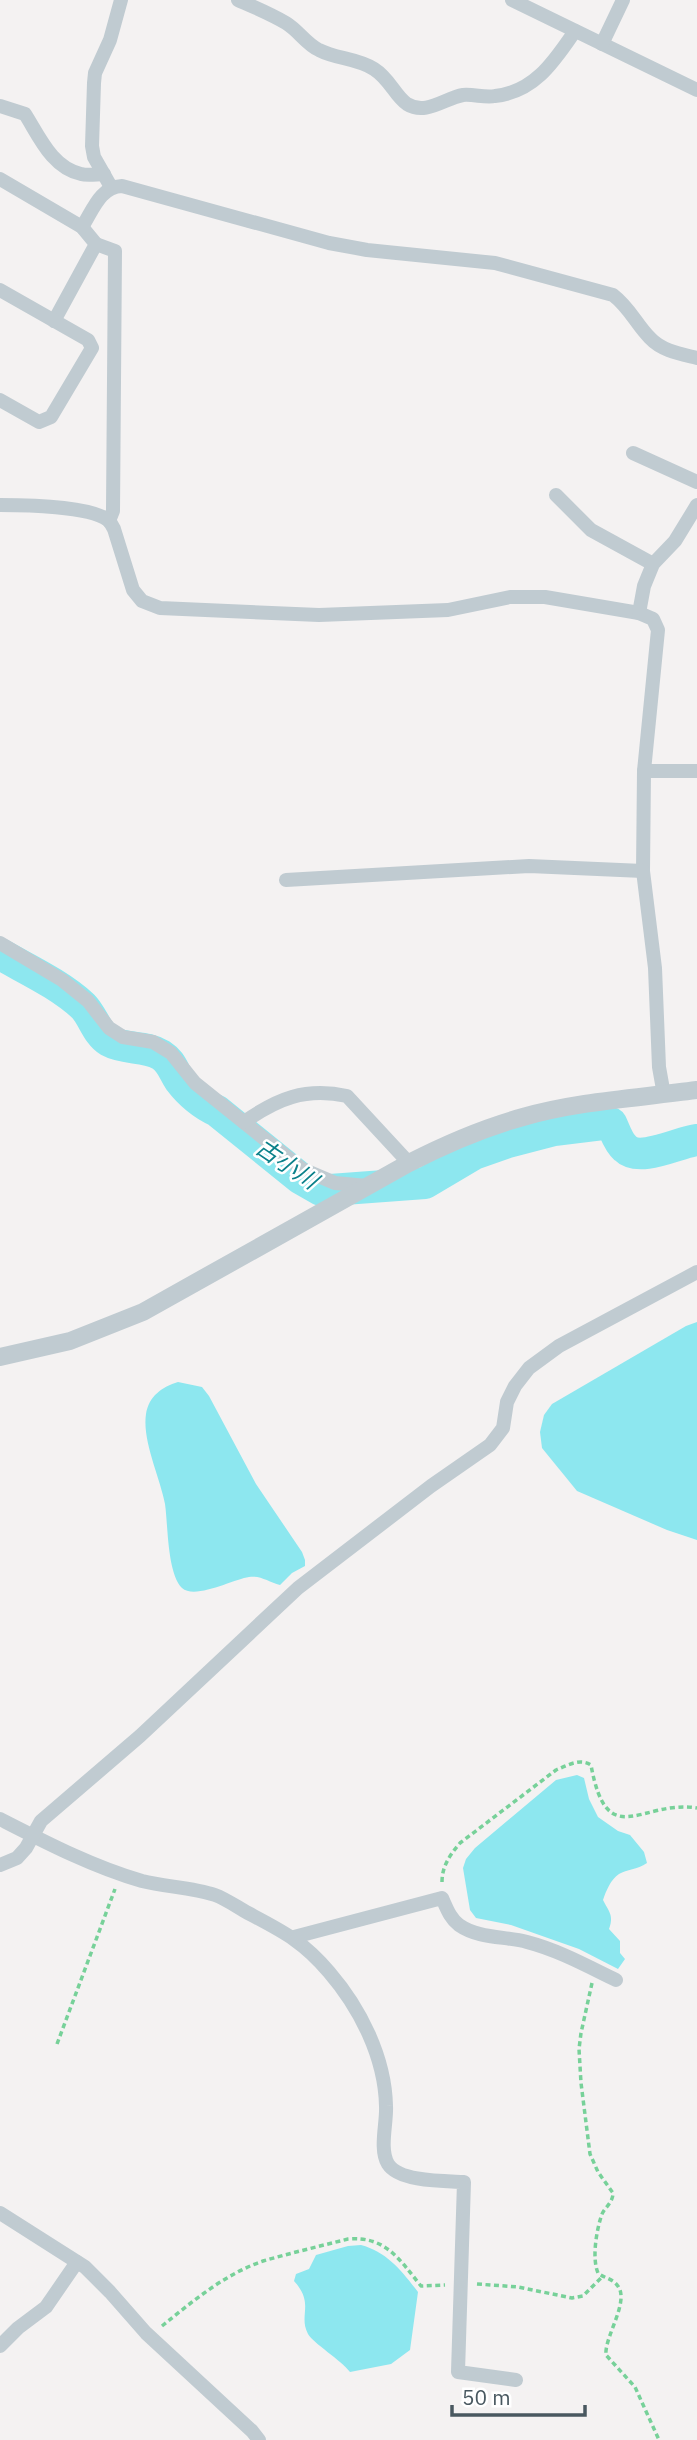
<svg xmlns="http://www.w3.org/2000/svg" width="697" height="2440" viewBox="0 0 697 2440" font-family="'IBM Plex Sans','Noto Sans JP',sans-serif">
<rect width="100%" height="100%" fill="#f4f2f2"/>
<!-- water -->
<g fill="#8de7ef">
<polygon points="697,1322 697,1540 667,1530 577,1491 542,1448 540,1432 544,1415 552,1404 686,1326"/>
<path d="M178,1382l24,5 7,9 47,88 46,68 3,8v6l-13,7 -12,12c-11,-3 -20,-10 -31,-8 -15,2 -54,23 -67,11 -15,-15 -14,-64 -17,-84 -5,-27 -23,-63 -19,-90 3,-18 16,-27 32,-32z"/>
<path d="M577,1775l7,3 5,21 9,18 20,14 12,4 14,17 3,11c-10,7 -20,6 -28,11 -8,5 -13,17 -16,26 6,12 11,15 6,29l11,12v12l5,6 -7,10 -39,-20 -68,-24 -35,-7 -6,-8 -7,-42 3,-9 9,-11 81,-68z"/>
<path d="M361,2245c26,7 41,26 57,47l-8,58 -19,14 -41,8c-9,-12 -37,-29 -42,-38 -10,-19 7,-30 -14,-53l2,-7 13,-5 7,-14 32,-9z"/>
</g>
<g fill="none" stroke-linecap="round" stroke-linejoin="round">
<!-- river -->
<path stroke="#8de7ef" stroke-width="32" d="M0,954c28,16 59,30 83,52 10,10 14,28 26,35 16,9 36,4 52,14 11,7 12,16 19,26 9,12 23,24 37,30l83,67 21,12h9l95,-7 49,-29 34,-12 46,-12 57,-7c4,8 7,19 14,25 15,15 54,-6 72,-8"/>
<!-- path -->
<g stroke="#77d199" stroke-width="3.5" stroke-dasharray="5 3.5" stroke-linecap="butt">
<path d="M442,1882c0,-16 8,-27 18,-39l96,-73c12,-5 24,-12 35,-5 16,89 51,34 106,43"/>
<path d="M592,1983l-11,50 -2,16 2,34 9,71 8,18 15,21c0,11 -10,15 -12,24 -5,16 -9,42 -3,56 6,5 15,6 19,12 14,15 -13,52 -11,70l29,32 24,53"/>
<polyline points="57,2044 115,1889"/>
<polyline points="477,2284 518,2287 572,2298 583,2296 602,2277"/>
<path d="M162,2326c31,-25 63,-52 101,-65 28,-8 57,-15 85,-22 38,-3 51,20 73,47l24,-1"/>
</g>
<!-- minor -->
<g stroke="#c0cbd1" stroke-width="14">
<path d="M238,0c16,7 33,14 48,23 13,8 20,21 33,27 17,9 38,8 55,19 16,10 21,27 33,35 19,12 38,-6 56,-9 11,-1 22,3 32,1 40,-4 60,-36 80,-65"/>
<polyline points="512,0 697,90"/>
<polyline points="602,44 623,0"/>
<path d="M0,106l25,8c14,22 27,54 56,60 7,2 16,0 23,0"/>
<polyline points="0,179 82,227 96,244 54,321"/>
<polyline points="111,187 94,157 92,146 94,83 95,73 110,40 121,0"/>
<path d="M82,227c11,-17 18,-40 40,-41l207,57 38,7 128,13 118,32c17,13 23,29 37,43 12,13 31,16 47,20"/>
<polyline points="96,244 115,251 113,511 109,521"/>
<polyline points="0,290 88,340 92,348 51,417 39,422 0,400"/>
<polyline points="633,453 697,482"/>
<polyline points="556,495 591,530 653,564"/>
<path d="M0,505c24,0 89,1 108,15 2,2 5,7 6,9l19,61 9,11 18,7 159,7 129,-5 62,-13h35l94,16 14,6 5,11 -14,141 -1,100 12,97 4,99 5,28"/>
<polyline points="639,613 644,586 653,564 675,541 697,505"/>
<polyline points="644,771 697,771"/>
<polyline points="286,880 529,866 643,871"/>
<polyline points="0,943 62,980 88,1001 109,1028 123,1037 153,1042 171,1053 195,1083 302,1169 335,1183 367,1186"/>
<path d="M244,1122c33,-23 61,-35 103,-26l62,67"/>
<path d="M0,1819c45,23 93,48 142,62 23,6 50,6 73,14 11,4 22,12 33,18 34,18 55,28 81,59 31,36 56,85 57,134 1,17 -7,43 2,58 11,18 57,17 76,18l-6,190 58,8"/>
<polyline points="0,1865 17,1858 26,1848 41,1821 140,1736 298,1588 431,1486 490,1445 503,1428 507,1402 515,1386 529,1368 559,1346 697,1272"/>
<path d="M294,1937l148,-39c5,11 8,20 17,27 20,14 46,11 68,17 31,8 60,24 89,38"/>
<polyline points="0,2213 85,2267 110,2292 146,2333 252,2431 259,2440"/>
<polyline points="0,2346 18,2328 46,2307 77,2262"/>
</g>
<!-- tertiary -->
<path stroke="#c0cbd1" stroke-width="18" d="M0,1357l70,-16 73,-29 266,-149c37,-19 74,-35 114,-46 56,-16 116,-19 174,-27"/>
</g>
<g text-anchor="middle" stroke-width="5" stroke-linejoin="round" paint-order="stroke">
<!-- water labels -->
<g font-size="23" font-style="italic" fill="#0b818a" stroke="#fff">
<text transform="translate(287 1164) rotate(34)" y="8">古小川</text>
</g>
</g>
<!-- scale -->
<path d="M452 2405v10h133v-10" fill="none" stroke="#495860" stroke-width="3.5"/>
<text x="462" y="2405" font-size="21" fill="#495860" stroke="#ffffff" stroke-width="5" paint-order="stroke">50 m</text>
</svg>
